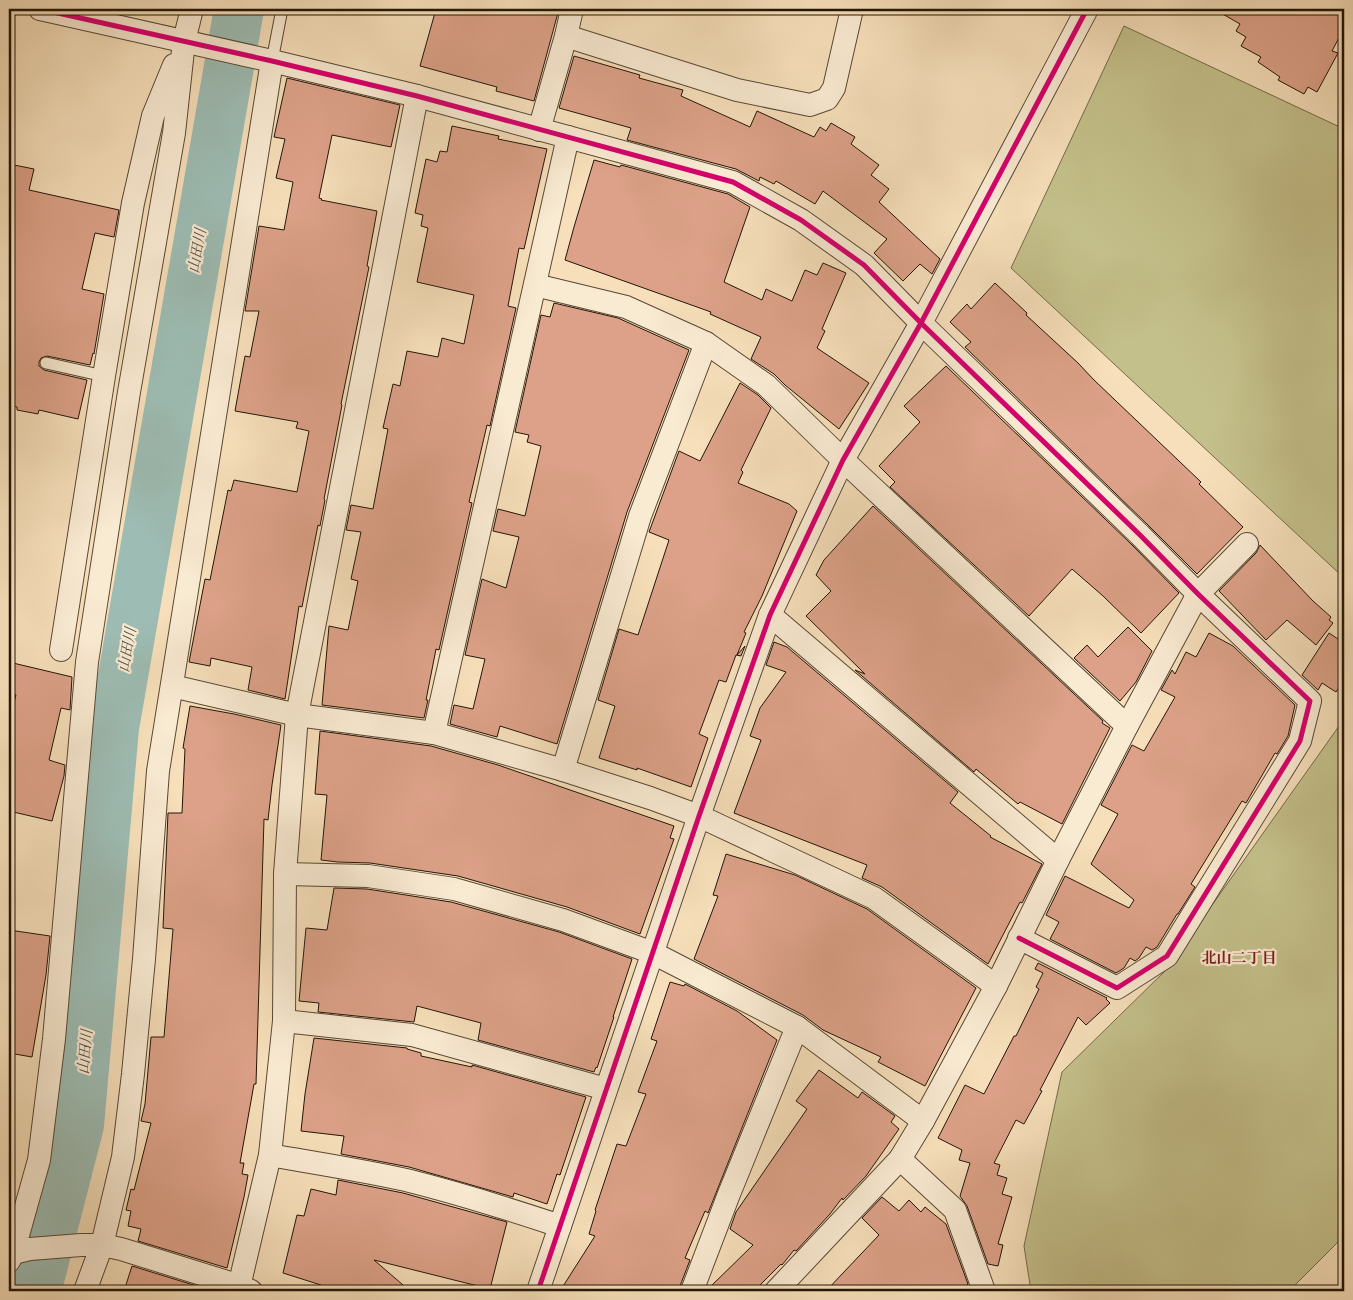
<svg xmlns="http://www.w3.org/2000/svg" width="1353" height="1300" viewBox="0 0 1353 1300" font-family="'IM FELL Great Primer','Noto Serif JP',serif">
<rect width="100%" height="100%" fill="#f6dfba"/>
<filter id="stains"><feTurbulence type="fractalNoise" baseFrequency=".004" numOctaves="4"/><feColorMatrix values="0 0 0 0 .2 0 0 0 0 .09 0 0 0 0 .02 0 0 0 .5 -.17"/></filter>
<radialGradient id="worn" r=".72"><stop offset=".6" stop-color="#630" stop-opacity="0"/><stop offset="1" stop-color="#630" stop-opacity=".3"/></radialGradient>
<!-- green -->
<g fill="#c4c08b" stroke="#746a49">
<polygon points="1124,26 1344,129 1344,578 1011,268"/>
<polygon points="1344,719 1344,1236 1289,1291 1031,1291 1024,1246 1062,1072 1166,970"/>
</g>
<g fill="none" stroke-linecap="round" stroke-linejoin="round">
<!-- river -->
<polyline stroke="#9dbcb3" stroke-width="50" points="33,1291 39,1280 79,1125 114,728 239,9"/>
</g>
<!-- building -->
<g fill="#dca188" stroke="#241507">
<polygon points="436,9 559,9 534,101 496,91 497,87 420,66"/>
<polygon points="1214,9 1344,9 1344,28 1332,51 1338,53 1317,92 1308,87 1304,94 1278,80 1280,77 1258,62 1261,57 1241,46 1246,37 1236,31 1240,24"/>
<polygon points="574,56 640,75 639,78 683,90 681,96 750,127 757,111 814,137 820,127 826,131 831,123 855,137 851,144 879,165 871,175 889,189 879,202 940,259 932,274 920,264 903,281 874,253 887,239 823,191 815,204 776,181 774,184 760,177 759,181 736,169 627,140 631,128 559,108"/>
<polygon points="287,78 400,105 391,147 332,135 319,198 322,199 321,200 377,211 367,266 369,267 341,404 342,405 324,499 325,500 320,526 318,525 302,607 299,606 285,699 248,690 252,667 211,658 210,666 189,662 205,579 210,580 228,490 231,491 234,480 297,492 309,431 296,428 298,422 235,411 245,356 250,357 259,311 245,311 259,226 284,230 293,182 276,178 285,139 274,137"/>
<polygon points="452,126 499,136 498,139 547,149 524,249 519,248 508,306 516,308 490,426 487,425 469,502 472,503 439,650 436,649 426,700 428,700 424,718 322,705 329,626 348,630 358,581 351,579 361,532 346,530 351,505 373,509 388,429 383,428 393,384 400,386 407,351 438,357 442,338 464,344 474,295 417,282 428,228 421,226 423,215 415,213 426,159 437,162 440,151 447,152"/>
<polygon points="594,160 620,167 621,165 728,194 750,207 724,282 762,300 766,289 792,301 805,270 817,275 823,263 846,273 822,329 825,331 817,348 869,383 839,429 785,385 774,374 751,359 761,337 710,314 711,312 565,260 574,227"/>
<polygon points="9,164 34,169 29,190 119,210 114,237 95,233 82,289 104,294 94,354 93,353 90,365 47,356 41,358 39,362 39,366 44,370 87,380 78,419 39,410 38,414 17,410 17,407 9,405"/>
<polygon points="995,283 1027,313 1026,315 1078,363 1094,380 1201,482 1199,484 1243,527 1197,574 1149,526 965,347 971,342 950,322 967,304 971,309"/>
<polygon points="554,303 618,318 689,350 627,512 557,744 500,726 497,737 450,724 454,705 473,709 485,659 465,655 482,579 506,588 519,537 493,531 498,509 525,516 541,446 527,442 529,435 515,432 541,315 550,317"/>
<polygon points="946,366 1131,544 1179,593 1141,633 1103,596 1072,569 1029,616 890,487 895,482 879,466 920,422 904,406"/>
<polygon points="740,383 758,395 771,408 741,470 743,472 738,483 789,504 797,511 762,596 744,632 746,633 737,655 745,646 741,656 736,655 726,682 719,680 699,734 708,738 691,787 637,768 637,770 599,758 615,706 598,700 619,629 638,635 669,540 649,532 679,451 700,461"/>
<polygon points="873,506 1103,721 1102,723 1110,728 1062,824 1020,802 1018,804 976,769 974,772 855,670 865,674 806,616 831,591 816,575 824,560"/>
<polygon points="1260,545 1313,601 1331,617 1329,620 1333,623 1316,645 1287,620 1266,640 1219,591 1256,553"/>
<polygon points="1128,627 1152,651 1136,682 1120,701 1074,658 1087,645 1098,657"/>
<polygon points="1209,633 1233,646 1295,705 1288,736 1277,754 1275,753 1246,803 1242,801 1191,884 1195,887 1178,914 1177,914 1157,947 1152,950 1146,947 1139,958 1135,961 1130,958 1124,968 1116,973 1050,939 1059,922 1046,915 1065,876 1129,908 1134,900 1091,864 1118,814 1101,805 1132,745 1144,751 1175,697 1161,690 1172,670 1175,674 1186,652 1196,657"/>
<polygon points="1329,633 1344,643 1344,680 1336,692 1322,683 1318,690 1302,675"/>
<polygon points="774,642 787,647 958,792 950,803 991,836 990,837 1042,864 1022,903 1020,902 988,964 882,887 862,878 867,865 734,813 761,740 750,736 760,708 786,672 766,665"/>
<polygon points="13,663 72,677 70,710 61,708 49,760 65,765 64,776 52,821 9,811 9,721 16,695 9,693 9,680"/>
<polygon points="190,706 234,714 281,725 272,785 268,820 264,819 256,1084 254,1084 240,1163 244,1163 242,1174 248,1175 244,1197 227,1268 138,1241 141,1229 128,1226 131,1211 126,1210 131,1189 134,1190 151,1123 141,1121 145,1104 151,1037 164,1037 173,929 163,928 168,813 182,813 185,749 183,748"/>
<polygon points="320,731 431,746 498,765 674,826 670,838 674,839 640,934 567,907 458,876 370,863 338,862 321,860 327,795 315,794"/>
<polygon points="726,854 795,875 867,909 976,988 925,1086 878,1062 881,1057 823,1030 803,1015 694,959 718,896 713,895"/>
<polygon points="334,888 367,889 451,902 559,932 632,959 613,1017 614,1017 597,1068 596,1067 594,1072 478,1040 481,1023 417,1006 414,1022 318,1012 319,1003 299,1001 306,928 327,930"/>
<polygon points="9,930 50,936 46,975 32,1057 9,1053"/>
<polygon points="1038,963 1107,998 1106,999 1110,1003 1086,1025 1078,1017 1040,1090 1042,1091 1024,1124 1016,1120 994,1163 1000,1165 997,1175 1007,1178 1002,1194 1012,1197 998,1244 1003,1245 998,1266 988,1264 967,1206 960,1196 970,1163 959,1160 962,1150 938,1138 965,1085 984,1094 1014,1036 1016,1036 1039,989 1036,987 1043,973 1035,969"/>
<polygon points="670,982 684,986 685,984 737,1011 777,1040 708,1213 705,1211 685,1258 690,1260 680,1286 679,1291 560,1291 595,1236 589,1234 596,1211 595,1210 617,1144 626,1146 646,1094 638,1092 657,1041 651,1039"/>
<polygon points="314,1038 407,1048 407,1049 421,1053 421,1056 472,1067 472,1065 586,1097 560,1175 557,1174 547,1204 514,1193 513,1197 409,1167 341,1154 344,1136 301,1131 305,1094"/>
<polygon points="819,1070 858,1098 862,1092 895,1116 891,1122 899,1129 866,1176 843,1200 842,1198 830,1214 796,1251 794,1250 782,1265 781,1264 754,1291 706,1291 753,1245 730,1229 736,1212 807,1109 796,1101"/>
<polygon points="338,1180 403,1193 507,1222 490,1289 374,1260 410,1291 315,1291 321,1285 283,1273 297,1215 304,1216 311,1189 336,1195"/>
<polygon points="882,1197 899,1211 909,1200 921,1212 925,1207 946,1224 968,1284 960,1291 826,1291 879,1235 862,1218"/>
<polygon points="132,1266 213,1291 124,1291"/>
</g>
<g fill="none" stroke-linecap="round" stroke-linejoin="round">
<defs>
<g id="service">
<polyline points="272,61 282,9"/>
<polyline points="46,363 104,376"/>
</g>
<g id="minor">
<polyline points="40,9 272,61 417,96 733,182 801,220 864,265 921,323 1140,535 1198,594 1310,701 1300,741 1167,956 1117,988 1019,938"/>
<polyline points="566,36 737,90 810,105 827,99 834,88 852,9"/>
<polyline points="539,130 566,36 572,9"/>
<polyline points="535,285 626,307 706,343 766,385 843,460 1127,726"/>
<polyline points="770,615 1058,860"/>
<polyline points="61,650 104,376 133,203 153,116 174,65"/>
<polyline points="172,686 297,715 434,733 563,770 650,798 699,816 874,898 996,986"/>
<polyline points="434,733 568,137"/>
<polyline points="563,770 640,516 706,343"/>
<polyline points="285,874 368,876 454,889 563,920 653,953 797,1027 923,1121"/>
<polyline points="284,1021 412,1035 606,1089"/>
<path d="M270,1155c45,8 91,15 136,25 52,13 103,29 154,46"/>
<polyline points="900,1159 955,1210 984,1291"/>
<polyline points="9,1252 13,1253 30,1249 81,1245 102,1245 121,1249 240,1286 251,1291"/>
<polyline points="9,1261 13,1253 39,1160 54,1039 87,662 129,392 174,133 184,41 192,9"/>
<polyline points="85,1291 102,1245 123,1157 133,1074 144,959 158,771 272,61"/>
<polyline points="238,1291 270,1155 284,1021 285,874 297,715 417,96"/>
<polyline points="538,1291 699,816 770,615 843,460 921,323 1087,9"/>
<polyline points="692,1291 729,1194 797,1027"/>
<polyline points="776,1291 900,1159 923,1121 996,986 1058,860 1127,726 1198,594 1247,544"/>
</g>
</defs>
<!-- service casing -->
<use href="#service" stroke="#584834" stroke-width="13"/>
<!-- minor casing -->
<use href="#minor" stroke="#584834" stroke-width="24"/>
<!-- service -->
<use href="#service" stroke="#f9ead2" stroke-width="11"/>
<!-- minor -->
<use href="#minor" stroke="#f9ead2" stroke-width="22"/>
<defs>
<g id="cycleway">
<polyline points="40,9 272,61 417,96 733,182 801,220 864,265 921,323 1140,535 1198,594 1310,701 1300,741 1167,956 1117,988 1019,938"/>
<polyline points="538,1291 699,816 770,615 843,460 921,323 1087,9"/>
</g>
</defs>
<!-- cycleway casing -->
<use href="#cycleway" stroke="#f9ead2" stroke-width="8"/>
<!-- cycleway -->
<use href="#cycleway" stroke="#d6006c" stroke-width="5"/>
</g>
<g text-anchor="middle" stroke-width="4.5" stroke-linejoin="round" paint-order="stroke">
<!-- water labels -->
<g font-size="15" font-style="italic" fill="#4e4f43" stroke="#f9ead2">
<text transform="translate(197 251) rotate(-80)" y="5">山田川</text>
<text transform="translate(127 650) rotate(-80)" y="5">山田川</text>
<text transform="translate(85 1052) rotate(-85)" y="5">山田川</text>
</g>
<!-- neighbourhood labels -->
<g font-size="15" font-weight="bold" fill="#7a1f14" stroke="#f9ead2">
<text x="1239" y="963">北山二丁目</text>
</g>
</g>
<!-- margin -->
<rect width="1353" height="1300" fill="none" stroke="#f6dfba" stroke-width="30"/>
<rect x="10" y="10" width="1333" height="1280" fill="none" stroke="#241507" stroke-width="2.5"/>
<rect x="15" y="15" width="1323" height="1270" fill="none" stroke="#241507"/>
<rect width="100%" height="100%" filter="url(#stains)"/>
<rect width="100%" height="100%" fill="url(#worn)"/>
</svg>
